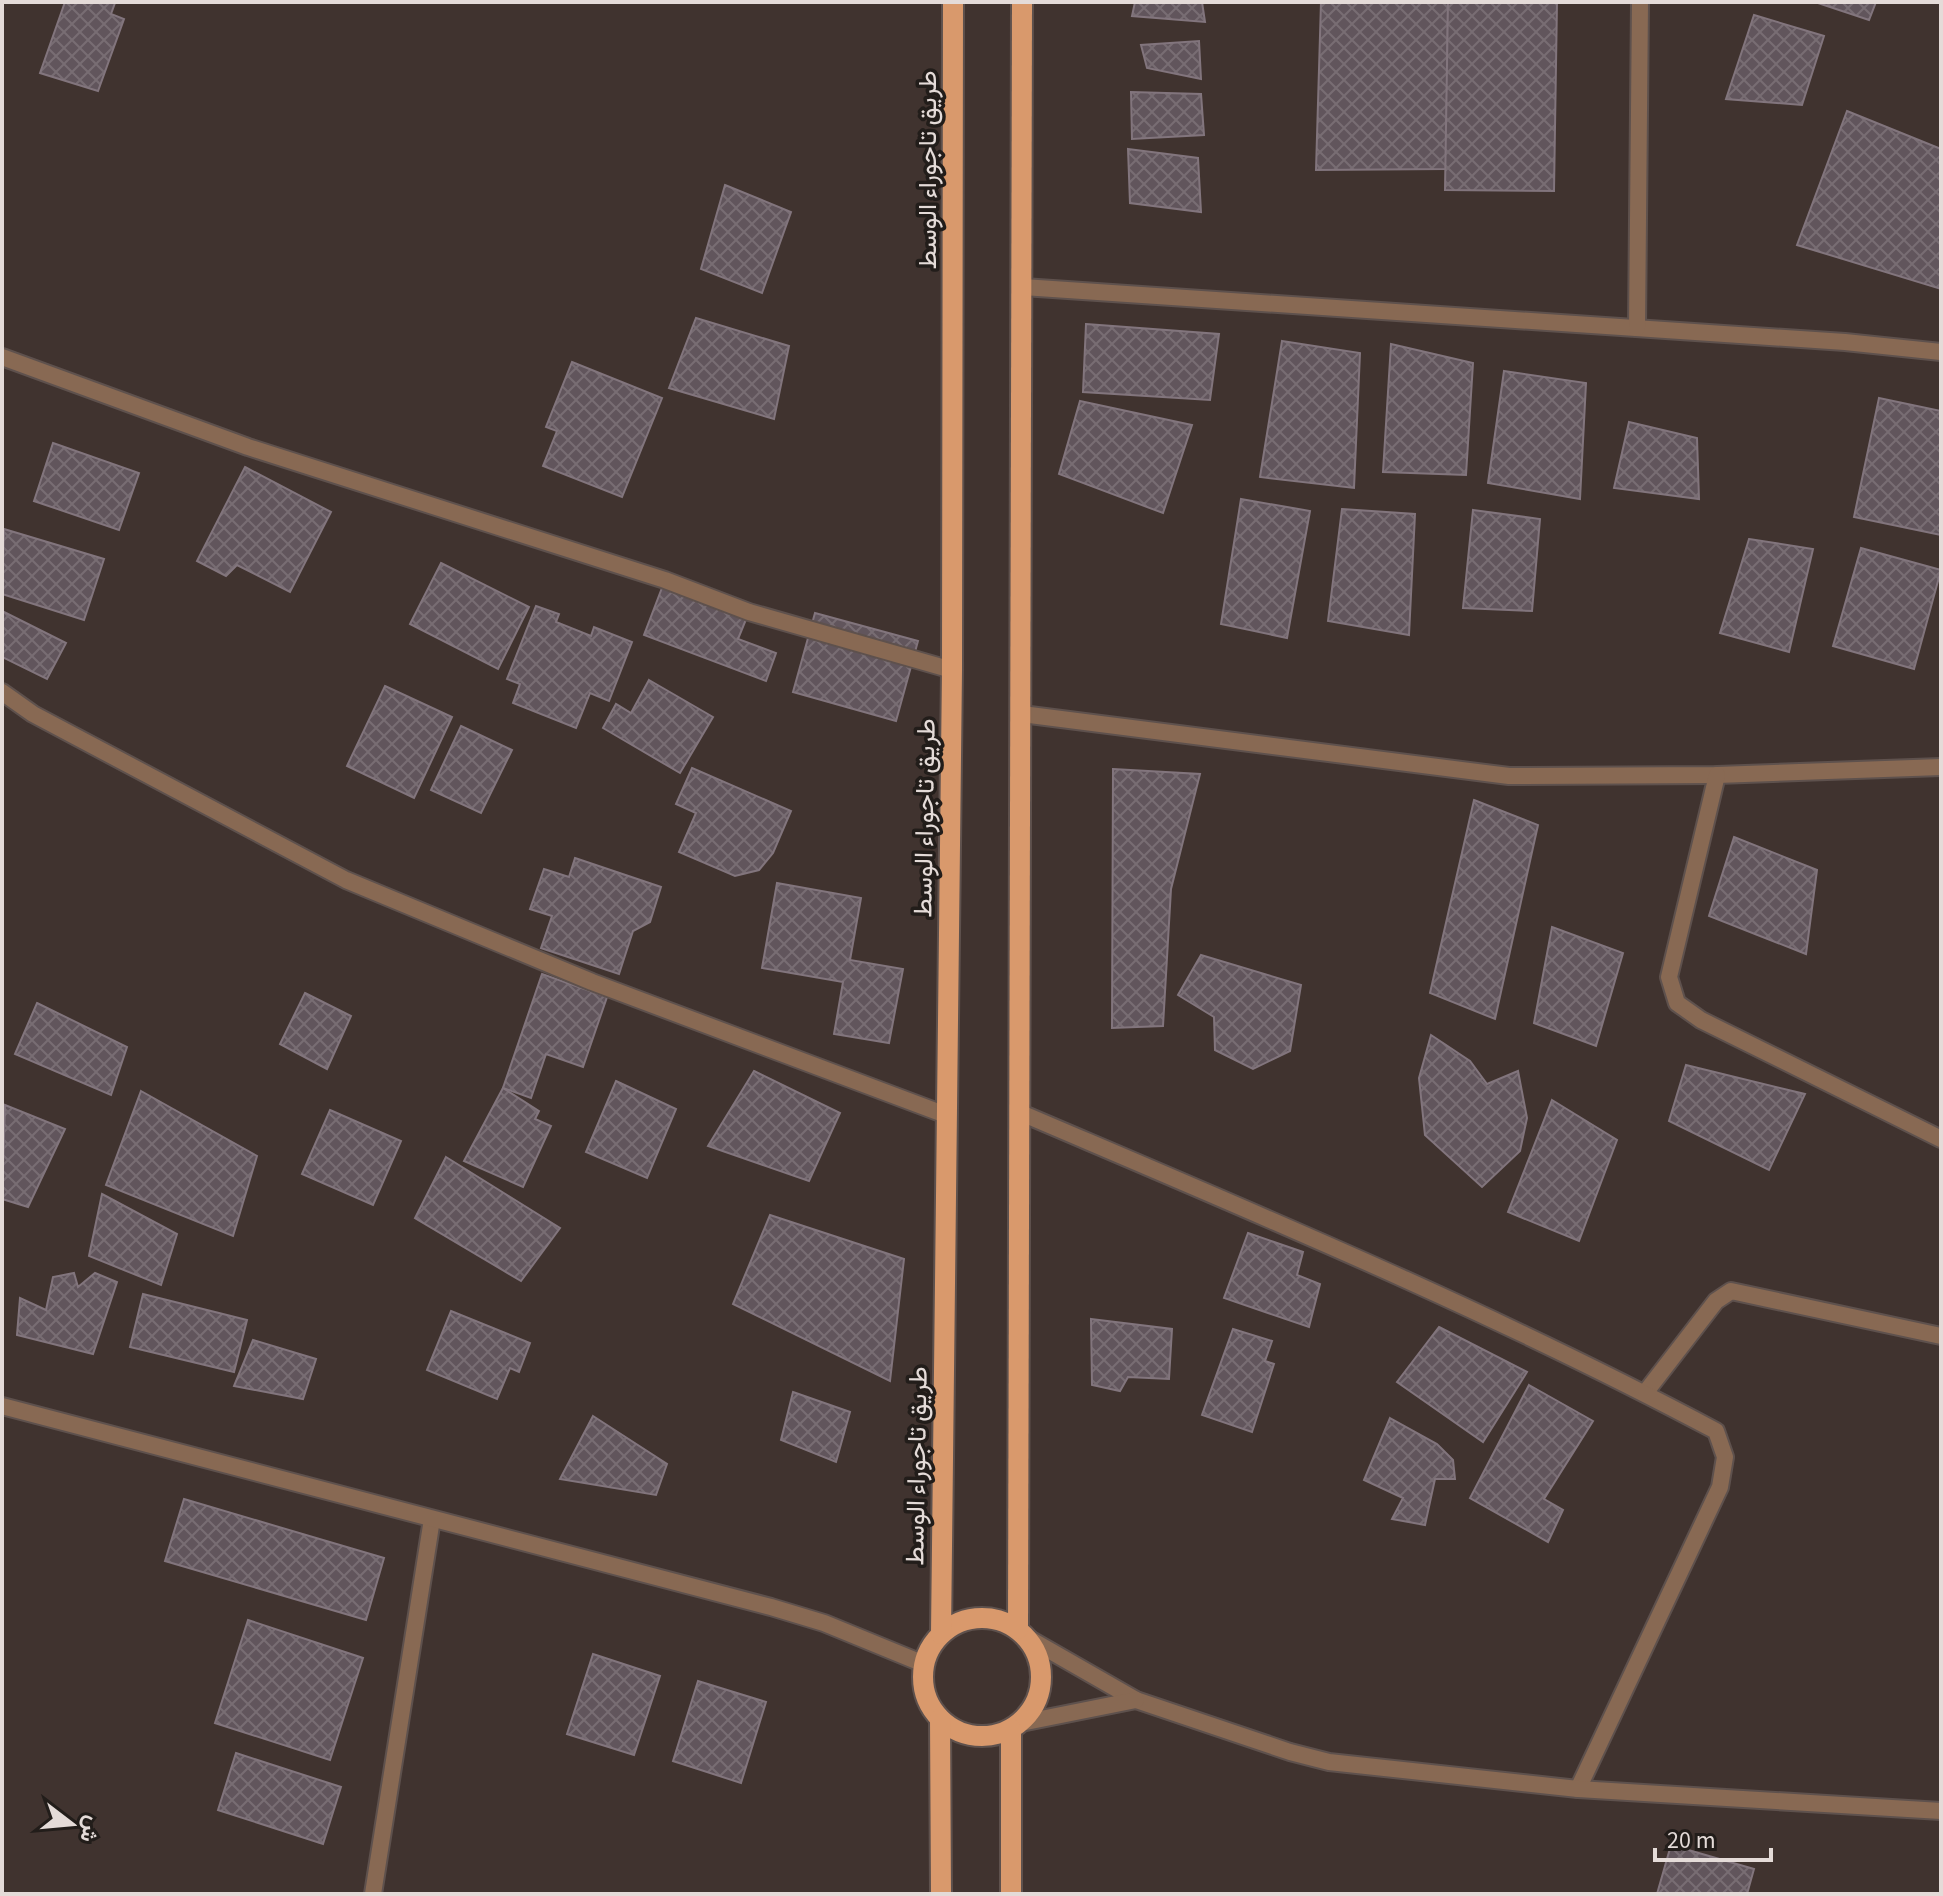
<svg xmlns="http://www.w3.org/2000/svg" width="1943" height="1896" viewBox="0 0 1943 1896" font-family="'Source Sans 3',Vazirmatn,sans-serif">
<defs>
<pattern id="building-cross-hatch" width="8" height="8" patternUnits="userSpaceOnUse" patternTransform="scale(2)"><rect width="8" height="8" fill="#61555c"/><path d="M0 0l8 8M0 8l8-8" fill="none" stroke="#786d73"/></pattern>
</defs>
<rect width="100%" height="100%" fill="#40332f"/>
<!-- building -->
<g fill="url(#building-cross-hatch)" stroke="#82757d" stroke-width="2">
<polygon points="65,2 111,2 115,3 111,14 124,19 98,91 40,73"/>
<polygon points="1135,2 1202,2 1205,22 1132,16"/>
<polygon points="1321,2 1448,2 1446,169 1316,170"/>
<polygon points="1448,2 1557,2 1554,191 1445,190"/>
<polygon points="1815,2 1876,2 1869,20"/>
<polygon points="1754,15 1824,36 1802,105 1726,99"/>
<polygon points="1199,41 1201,79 1147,68 1141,45"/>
<polygon points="1131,92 1201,94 1204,135 1132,139"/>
<polygon points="1847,111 1941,149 1941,289 1797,245"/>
<polygon points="1128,149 1198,158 1201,212 1130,203"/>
<polygon points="725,185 791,212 762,293 701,269"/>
<polygon points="696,318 789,346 774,419 669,388"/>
<polygon points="1086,324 1219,334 1210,400 1083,392"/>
<polygon points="1282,341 1360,353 1354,488 1260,477"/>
<polygon points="1391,344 1473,363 1466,475 1383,472"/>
<polygon points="572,362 662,398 622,497 543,466 557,431 546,427"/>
<polygon points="1504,371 1586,383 1580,499 1488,483"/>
<polygon points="1879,398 1941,411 1941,535 1854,517"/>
<polygon points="1080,401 1192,425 1163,513 1059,474"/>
<polygon points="1629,422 1697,438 1699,499 1614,488"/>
<polygon points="53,443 139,473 119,530 34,501"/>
<polygon points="245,467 331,512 290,592 237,565 226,576 197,561"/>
<polygon points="1241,499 1310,511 1287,638 1221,624"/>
<polygon points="1342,509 1415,514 1409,635 1328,621"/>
<polygon points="1473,510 1540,519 1532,611 1463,608"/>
<polygon points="4,529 104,559 84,620 2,594"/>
<polygon points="1749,539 1813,549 1789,652 1720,633"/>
<polygon points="1861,548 1941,570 1914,669 1833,646"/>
<polygon points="441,563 529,607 498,669 410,624"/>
<polygon points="665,580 749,612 738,639 776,653 766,681 644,635"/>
<polygon points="536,606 559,614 556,622 591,636 594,627 632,642 609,701 590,693 576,728 513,703 520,684 507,679"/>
<polygon points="2,611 66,643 47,679 2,657"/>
<polygon points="815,613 918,641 896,721 793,692"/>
<polygon points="649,680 713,717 680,773 603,728 616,704 631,713"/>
<polygon points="385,686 452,717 414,798 347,766"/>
<polygon points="461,726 512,750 481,813 431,790"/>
<polygon points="692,768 791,811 773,853 759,870 735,876 679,852 696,813 676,804"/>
<polygon points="1113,769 1200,774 1171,889 1163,1026 1112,1028"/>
<polygon points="1474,800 1538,825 1495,1019 1430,993"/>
<polygon points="1734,837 1817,870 1806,954 1709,916"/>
<polygon points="575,858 661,887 650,922 633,931 619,974 541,948 552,916 530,909 544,869 569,877"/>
<polygon points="777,883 861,898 850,960 903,969 889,1043 834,1034 843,982 762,968"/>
<polygon points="1552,927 1623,953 1596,1046 1534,1023"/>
<polygon points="1201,955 1301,985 1290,1051 1253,1069 1215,1050 1214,1017 1178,995"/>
<polygon points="542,974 607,997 583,1067 546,1054 531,1098 503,1088"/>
<polygon points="305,993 351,1016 327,1069 280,1044"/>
<polygon points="37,1003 127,1047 111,1095 15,1054"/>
<polygon points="1431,1035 1470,1061 1487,1084 1518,1071 1527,1118 1520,1151 1482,1187 1425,1135 1419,1078"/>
<polygon points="1686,1065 1805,1094 1769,1170 1669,1121"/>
<polygon points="754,1071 840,1113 809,1181 708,1146"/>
<polygon points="616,1081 676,1109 647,1178 586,1152"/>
<polygon points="503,1088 539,1111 535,1119 551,1126 523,1187 464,1161"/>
<polygon points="141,1091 257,1156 233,1236 106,1185"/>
<polygon points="1552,1100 1617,1140 1579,1241 1508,1212"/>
<polygon points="5,1105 65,1129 28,1207 2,1199"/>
<polygon points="330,1110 401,1141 373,1205 302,1174"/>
<polygon points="446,1157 560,1228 521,1281 415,1218"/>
<polygon points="102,1194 177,1234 161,1285 89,1256"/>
<polygon points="770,1215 904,1259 890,1381 733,1304"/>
<polygon points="1248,1233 1303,1252 1297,1275 1320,1284 1309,1327 1224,1298"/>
<polygon points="74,1273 78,1287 95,1273 117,1282 93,1354 17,1335 20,1298 46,1310 53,1277"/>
<polygon points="143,1294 247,1320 234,1372 130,1347"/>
<polygon points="451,1311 530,1343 519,1372 510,1368 497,1399 427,1370"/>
<polygon points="1091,1319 1172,1329 1169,1379 1128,1377 1120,1391 1092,1385"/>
<polygon points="1439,1327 1527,1372 1483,1442 1397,1382"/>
<polygon points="1233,1329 1272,1341 1265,1361 1274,1364 1252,1432 1202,1415"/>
<polygon points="253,1340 316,1359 303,1399 234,1386"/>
<polygon points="1529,1385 1593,1421 1544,1499 1563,1510 1548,1542 1470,1498"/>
<polygon points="793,1392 850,1412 836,1462 781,1440"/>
<polygon points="593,1416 667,1464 656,1495 560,1479"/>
<polygon points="1390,1418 1437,1444 1453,1460 1455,1479 1435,1479 1425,1525 1392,1519 1403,1498 1364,1480"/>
<polygon points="184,1499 384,1558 366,1620 165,1561"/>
<polygon points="248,1620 363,1658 330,1760 215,1723"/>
<polygon points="593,1654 660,1676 634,1755 567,1734"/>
<polygon points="698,1681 766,1702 741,1783 673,1761"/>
<polygon points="236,1753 341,1787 323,1844 218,1810"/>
<polygon points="1671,1845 1754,1869 1747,1894 1657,1894"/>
</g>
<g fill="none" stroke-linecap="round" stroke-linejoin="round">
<defs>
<polyline id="service" points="1645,1393 1716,1301 1731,1291 1941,1336"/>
<g id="minor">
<polyline points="1023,287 1845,342 1941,352"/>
<polyline points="1637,328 1640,2"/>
<polyline points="2,357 248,447 665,580 749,612 952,670"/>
<polyline points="2,692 33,714 346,880 592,982 946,1115"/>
<polyline points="1022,714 1509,776 1717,775 1941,767"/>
<polyline points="1717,775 1669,977 1677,1003 1701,1020 1941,1139"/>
<path d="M1021,1113c234,100 470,198 695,318l9,26 -5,30 -142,302"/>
<polyline points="1026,1637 1136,1700 1290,1752 1329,1762 1578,1789 1941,1811"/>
<polyline points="1021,1723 1136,1700"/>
<polyline points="373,1894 432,1519"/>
</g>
<polyline id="tertiary" points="2,1406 771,1607 824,1623 924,1664"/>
<g id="primary">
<circle cx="982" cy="1677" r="59"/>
<polyline points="1018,1629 1022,2"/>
<polyline points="941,1634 952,670 953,2"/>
<polyline points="940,1719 941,1894"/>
<polyline points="1011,1729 1011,1894"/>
</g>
</defs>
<!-- service casing -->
<use href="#service" stroke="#5e514d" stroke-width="20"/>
<!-- minor casing -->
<use href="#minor" stroke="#5e514d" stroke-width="20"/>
<!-- tertiary casing -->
<use href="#tertiary" stroke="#5e514d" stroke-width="20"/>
<!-- primary casing -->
<use href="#primary" stroke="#5e514d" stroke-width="24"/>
<!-- service -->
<use href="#service" stroke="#886953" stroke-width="16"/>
<!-- minor -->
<use href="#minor" stroke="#886953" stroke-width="16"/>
<!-- tertiary -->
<use href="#tertiary" stroke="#886953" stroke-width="16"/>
<!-- primary -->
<use href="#primary" stroke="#d9996c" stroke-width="20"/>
</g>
<g text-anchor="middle" stroke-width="7" stroke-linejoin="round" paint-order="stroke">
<!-- street labels -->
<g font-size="26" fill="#e4dbd8" stroke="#221d1a">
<text transform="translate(927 170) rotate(-90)" y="9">طريق تاجوراء الوسط</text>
<text transform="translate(924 818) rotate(-89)" y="9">طريق تاجوراء الوسط</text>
<text transform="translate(916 1466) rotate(-89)" y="9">طريق تاجوراء الوسط</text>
</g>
</g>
<!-- border -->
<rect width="1943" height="1896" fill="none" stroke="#e4dbd8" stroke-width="8"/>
<!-- north arrow -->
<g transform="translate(72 1824) rotate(106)" stroke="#221d1a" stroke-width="6" paint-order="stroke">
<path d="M0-6L14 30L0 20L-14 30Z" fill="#e4dbd8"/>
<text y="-12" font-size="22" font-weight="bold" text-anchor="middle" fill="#e4dbd8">ش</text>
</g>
<!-- scale -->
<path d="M1655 1848v12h116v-12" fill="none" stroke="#e4dbd8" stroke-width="4"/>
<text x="1667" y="1848" font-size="24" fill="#e4dbd8" stroke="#221d1a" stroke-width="6" paint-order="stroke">20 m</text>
</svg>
